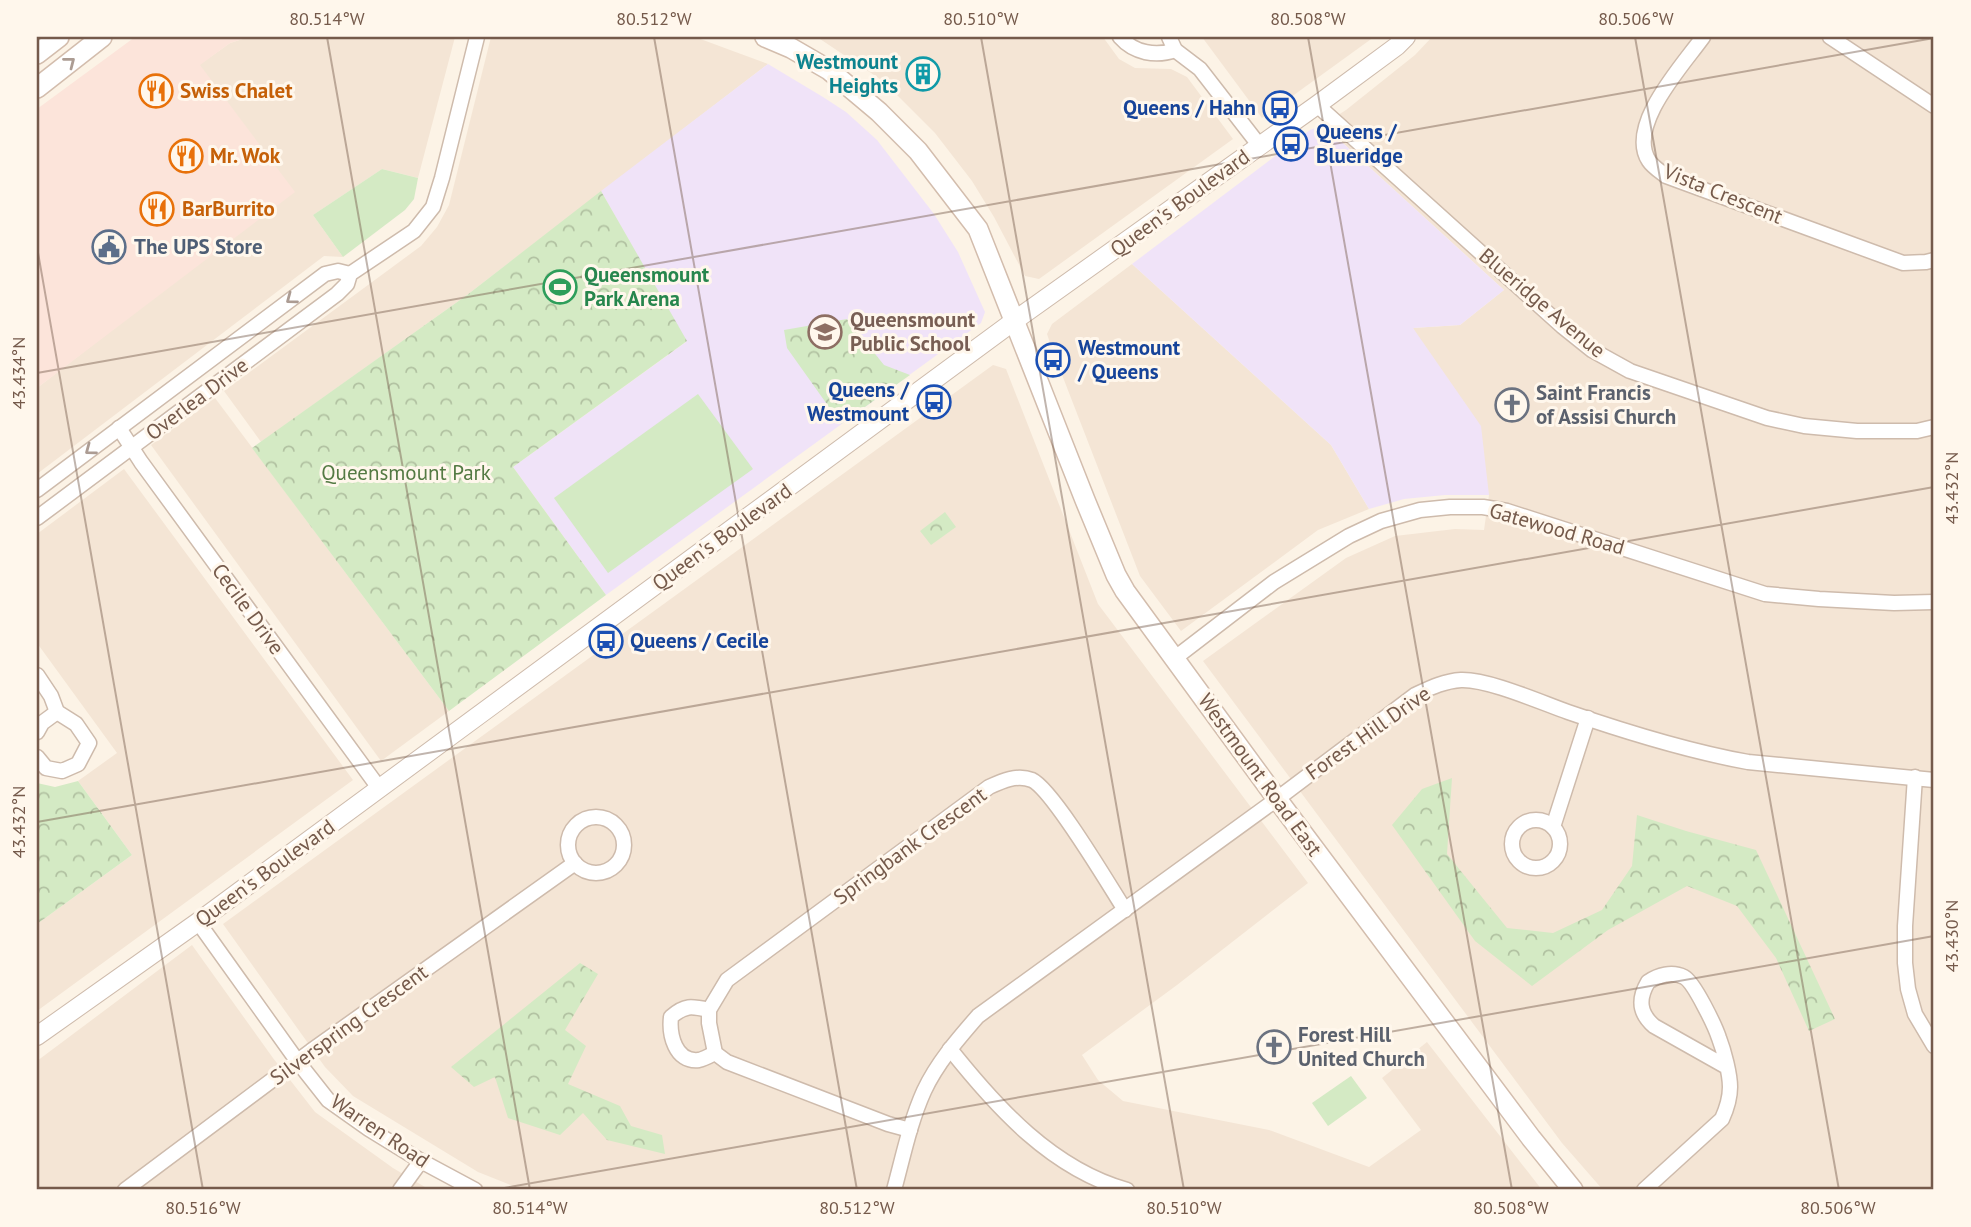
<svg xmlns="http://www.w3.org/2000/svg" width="1971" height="1227" viewBox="0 0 1971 1227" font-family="'PT Sans',sans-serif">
<defs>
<pattern id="forest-crowns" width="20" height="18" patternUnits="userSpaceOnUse" patternTransform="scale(1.75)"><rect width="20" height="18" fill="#d4eac4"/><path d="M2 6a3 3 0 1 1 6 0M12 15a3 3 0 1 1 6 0" fill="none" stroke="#b1c1a1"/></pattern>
</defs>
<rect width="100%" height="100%" fill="#fcf3e6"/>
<!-- residential -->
<g fill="#f4e5d5">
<polygon points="249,37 455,37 418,178 382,169 313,215 343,257 324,256 37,474 37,388 116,327 199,65 230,43"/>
<polygon points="491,37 695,37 768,64 467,295 261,442 224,391 421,246 437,227 449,205"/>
<polygon points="817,37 1103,37 1119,59 1135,68 1171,69 1187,77 1233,139 1039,279 1025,276 994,217 972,181 935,133 883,81"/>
<polygon points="1202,37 1374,37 1262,118"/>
<polygon points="1432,37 1934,37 1934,1190 1603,1190 1562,1143 1203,661 1346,558 1395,536 1455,529 1484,530 1489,495 1413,328 1460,325 1504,290 1332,133 1321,126 1346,110 1415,55"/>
<polygon points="1132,264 1331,445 1369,509 1318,530 1181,631 1140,576 1052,349 1047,334 1052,324"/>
<polygon points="993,365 1006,369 1098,604 1308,883 1177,985 1082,1055 1098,1080 1123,1101 1269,1130 1369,1167 1421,1130 1382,1078 1427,1042 1542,1190 523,1190 478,1172 353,1096 325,1067 223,924"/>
<polygon points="215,398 449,711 381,761 151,445"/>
<polygon points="124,469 353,780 37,1011 37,924 132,855 78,781 117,753 37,643 37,534"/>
<polygon points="192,945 273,1058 315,1112 393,1168 430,1190 37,1190 37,1061"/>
</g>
<!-- commercial -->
<polygon fill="#fce4da" points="135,37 249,37 230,43 200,65 295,192 37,388 37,109"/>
<!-- education -->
<g fill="#f0e3f8">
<polygon points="768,64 823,97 846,112 877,140 934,214 958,252 985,312 981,323 606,595 513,467 686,342 601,191"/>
<polygon points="1321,126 1332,133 1504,290 1460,325 1413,328 1481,426 1489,495 1445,495 1404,499 1369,509 1331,445 1132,264 1310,130"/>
</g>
<!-- green -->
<g fill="#d4eac4">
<polygon points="382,169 418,178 414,199 405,210 343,257 313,215"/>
<polygon points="698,394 753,469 608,573 554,498"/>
<polygon points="1351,1076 1367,1098 1328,1126 1312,1103"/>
</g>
<!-- forest -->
<g fill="url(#forest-crowns)">
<polygon points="601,191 687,341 513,467 606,595 449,711 252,448 467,295"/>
<polygon points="847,319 884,365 910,375 841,424 787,348 784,330"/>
<polygon points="945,512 956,527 931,545 920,531"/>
<polygon points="1452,778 1447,854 1507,928 1553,933 1602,910 1632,866 1637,815 1686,831 1756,850 1835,1019 1809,1031 1776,958 1737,906 1687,886 1608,930 1532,986 1475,941 1392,825 1422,789"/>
<polygon points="78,781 132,855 37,924 37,783 55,787"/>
<polygon points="580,963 598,974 565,1030 586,1046 568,1084 620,1106 631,1126 662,1135 665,1154 607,1140 583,1113 560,1135 508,1118 495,1077 474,1087 451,1067"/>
</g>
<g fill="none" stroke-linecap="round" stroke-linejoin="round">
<defs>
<g id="minor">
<path d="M1120,37c14,16 36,20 55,13"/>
<polyline points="1169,37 1175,50 1200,69 1259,145"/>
<path d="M1703,37c-20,28 -77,89 -54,124 4,6 12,11 17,15l237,87 23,-1 8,-2"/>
<polyline points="1830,37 1934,106"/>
<polyline points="1317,105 1562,326 1592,350 1630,371 1767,418 1804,426 1857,431 1917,431 1934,427"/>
<polyline points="119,428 141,462 379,788"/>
<polyline points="37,490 325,274 338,271 350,274"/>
<polyline points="37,518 337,294 347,284 350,274 414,231 433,207 442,178 477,37"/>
<polyline points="1175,658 1274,582 1349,536 1381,521 1420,510 1450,507 1483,507 1507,511 1765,594 1819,599 1894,603 1934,602"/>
<polyline points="37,675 51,696 57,712 76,724 89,743 78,764 62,771 46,768 37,757"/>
<polyline points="37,732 42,723 57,712"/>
<polyline points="1915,777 1905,926 1905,963 1908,989 1915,1014 1934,1046"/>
<circle cx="596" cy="845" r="28"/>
<circle cx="1536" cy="844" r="24"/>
<polyline points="1553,827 1588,718"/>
<polyline points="198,922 298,1062 328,1100 369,1129 421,1161 475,1190"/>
<path d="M709,1010c-18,-4 -24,-5 -38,7 -2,17 4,46 28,43 5,-1 12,-5 16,-7"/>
<path d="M950,1049c47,59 102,120 177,141"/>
<path d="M910,1130l-22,-6 -161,-62 -12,-9 -6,-30v-13l18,-30 262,-193c13,-6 28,-13 43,-7 21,10 77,105 93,130"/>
<polyline points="125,1190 311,1051 575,863"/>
<polyline points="400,1190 421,1161"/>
<path d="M894,1190c9,-33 16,-68 30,-99 13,-28 34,-52 54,-75l299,-217 138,-104c15,-7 29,-14 46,-15 27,-1 79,22 107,32 58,20 119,39 180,50l186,18"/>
<path d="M1644,1190l78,-71c5,-11 8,-20 8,-32 0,-13 -6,-36 -11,-49 -4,-12 -25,-56 -35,-61 -12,-6 -26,-2 -36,5 -10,17 -9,31 6,44l71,40"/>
</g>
<polyline id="tertiary" points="37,1036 198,922 1014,321 1317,105 1397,46 1406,37"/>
<g id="secondary">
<polyline points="765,37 791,48 829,70 879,112 918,151 978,229 1085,500 1116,575 1125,591 1277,799 1531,1138 1573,1190"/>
<polyline points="37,54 59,37"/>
<polyline points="37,88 102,37"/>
</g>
</defs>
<!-- minor casing -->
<use href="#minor" stroke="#cebbac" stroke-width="17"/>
<!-- tertiary casing -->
<use href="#tertiary" stroke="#cebbac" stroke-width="20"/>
<!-- secondary casing -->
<use href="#secondary" stroke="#d3bdad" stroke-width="22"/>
<!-- minor -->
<use href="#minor" stroke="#fff" stroke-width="14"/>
<!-- tertiary -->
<use href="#tertiary" stroke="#fff" stroke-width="18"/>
<!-- secondary -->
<use href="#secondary" stroke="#fff" stroke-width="19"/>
</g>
<!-- one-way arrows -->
<defs><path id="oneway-chevron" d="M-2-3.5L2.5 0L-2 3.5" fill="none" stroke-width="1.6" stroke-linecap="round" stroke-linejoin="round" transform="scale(1.75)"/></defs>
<g stroke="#ac9c93">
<use href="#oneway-chevron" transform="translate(70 62) rotate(-38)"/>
<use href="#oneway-chevron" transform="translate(291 299) rotate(143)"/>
<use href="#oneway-chevron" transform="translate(90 450) rotate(143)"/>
</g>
<!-- ticks -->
<path fill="none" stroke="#755a4b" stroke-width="2" stroke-opacity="0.45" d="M327,37l203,1153M654,37l203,1153M981,37l203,1153M1308,37l204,1153M1635,37l204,1153M37,247l166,943M37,373l1897,-335M37,822l1897,-335M493,1190l1441,-254"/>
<!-- icons -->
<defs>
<symbol id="building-ring" viewBox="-11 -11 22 22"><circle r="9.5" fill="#fff7ec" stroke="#0f9aa8" stroke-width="1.5"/><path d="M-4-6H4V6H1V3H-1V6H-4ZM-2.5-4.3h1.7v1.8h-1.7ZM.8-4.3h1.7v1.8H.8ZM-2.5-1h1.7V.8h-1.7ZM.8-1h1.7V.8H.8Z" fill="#0f9aa8"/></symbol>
<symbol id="restaurant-ring" viewBox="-11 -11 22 22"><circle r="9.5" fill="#fff7ec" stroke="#e8710a" stroke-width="1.5"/><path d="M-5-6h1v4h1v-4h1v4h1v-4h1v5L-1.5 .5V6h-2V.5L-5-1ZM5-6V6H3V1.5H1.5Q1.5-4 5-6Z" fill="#e8710a"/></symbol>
<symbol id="bus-ring" viewBox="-11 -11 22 22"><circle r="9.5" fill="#fff7ec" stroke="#1a4fb4" stroke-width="1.5"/><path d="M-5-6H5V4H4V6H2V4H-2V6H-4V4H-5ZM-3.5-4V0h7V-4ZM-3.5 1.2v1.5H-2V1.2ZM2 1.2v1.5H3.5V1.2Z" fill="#1a4fb4"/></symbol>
<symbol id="civic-ring" viewBox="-11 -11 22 22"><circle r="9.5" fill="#fff7ec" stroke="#5c6f8a" stroke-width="1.5"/><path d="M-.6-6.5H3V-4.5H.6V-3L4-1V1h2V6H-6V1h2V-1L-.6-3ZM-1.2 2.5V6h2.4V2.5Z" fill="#5c6f8a"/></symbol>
<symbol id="stadium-ring" viewBox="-11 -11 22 22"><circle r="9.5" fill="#fff7ec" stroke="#2e9e5b" stroke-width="1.5"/><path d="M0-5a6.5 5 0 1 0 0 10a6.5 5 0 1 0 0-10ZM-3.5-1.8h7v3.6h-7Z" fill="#2e9e5b"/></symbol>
<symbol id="school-ring" viewBox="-11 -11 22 22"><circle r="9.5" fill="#fff7ec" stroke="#8d6e63" stroke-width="1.5"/><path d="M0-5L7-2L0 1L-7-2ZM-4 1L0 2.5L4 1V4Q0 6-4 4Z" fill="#8d6e63"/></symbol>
<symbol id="church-ring" viewBox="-11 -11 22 22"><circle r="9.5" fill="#fff7ec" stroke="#6b7280" stroke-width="1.5"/><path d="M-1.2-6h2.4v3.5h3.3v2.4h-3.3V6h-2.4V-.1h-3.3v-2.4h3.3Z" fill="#6b7280"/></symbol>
</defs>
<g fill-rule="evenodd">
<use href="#building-ring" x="904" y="55" width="38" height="38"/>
<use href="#restaurant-ring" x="137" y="72" width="38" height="38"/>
<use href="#bus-ring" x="1261" y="89" width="38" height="38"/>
<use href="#bus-ring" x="1272" y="125" width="38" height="38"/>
<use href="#restaurant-ring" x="167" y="137" width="38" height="38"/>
<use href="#restaurant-ring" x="138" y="190" width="38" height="38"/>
<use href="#civic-ring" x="90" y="228" width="38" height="38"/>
<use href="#stadium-ring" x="541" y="268" width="38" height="38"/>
<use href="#school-ring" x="806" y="313" width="38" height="38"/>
<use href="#bus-ring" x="1034" y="341" width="38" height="38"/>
<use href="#bus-ring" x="915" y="383" width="38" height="38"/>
<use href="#church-ring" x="1493" y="386" width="38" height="38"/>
<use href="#bus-ring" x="587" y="622" width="38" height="38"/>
<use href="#church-ring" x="1255" y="1028" width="38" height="38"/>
</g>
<g text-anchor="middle" stroke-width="6" stroke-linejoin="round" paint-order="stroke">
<!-- culture labels -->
<g font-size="21" font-weight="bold" fill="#0d838f" stroke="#fff7ec" text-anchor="end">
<text x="898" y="69">Westmount<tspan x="898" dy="24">Heights</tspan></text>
</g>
<!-- food labels -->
<g font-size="21" font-weight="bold" fill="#c56008" stroke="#fff7ec" text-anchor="start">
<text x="180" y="98">Swiss Chalet</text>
<text x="210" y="163">Mr. Wok</text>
<text x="182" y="216">BarBurrito</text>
</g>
<!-- transit labels -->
<g font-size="21" font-weight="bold" fill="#164399" stroke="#fff7ec" text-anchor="start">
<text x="1256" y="115" text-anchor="end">Queens / Hahn</text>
<text x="1316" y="139">Queens /<tspan x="1316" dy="24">Blueridge</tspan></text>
<text x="1078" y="355">Westmount<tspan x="1078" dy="24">/ Queens</tspan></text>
<text x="909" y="397" text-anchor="end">Queens /<tspan x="909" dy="24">Westmount</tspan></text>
<text x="630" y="648">Queens / Cecile</text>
</g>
<!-- street labels -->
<g font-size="21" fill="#755a4b" stroke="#fff7ec">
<text transform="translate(1723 194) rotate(22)" y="7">Vista Crescent</text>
<text transform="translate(1180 203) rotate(-36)" y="7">Queen's Boulevard</text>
<text transform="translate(1542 303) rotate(40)" y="7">Blueridge Avenue</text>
<text transform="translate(197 399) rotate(-37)" y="7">Overlea Drive</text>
<text transform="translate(1557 529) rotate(16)" y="7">Gatewood Road</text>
<text transform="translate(722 537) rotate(-36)" y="7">Queen's Boulevard</text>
<text transform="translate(248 609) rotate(54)" y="7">Cecile Drive</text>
<text transform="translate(1368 733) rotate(-35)" y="7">Forest Hill Drive</text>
<text transform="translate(1260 775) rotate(54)" y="7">Westmount Road East</text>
<text transform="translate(910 846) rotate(-36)" y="7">Springbank Crescent</text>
<text transform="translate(265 873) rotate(-36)" y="7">Queen's Boulevard</text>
<text transform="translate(349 1025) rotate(-36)" y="7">Silverspring Crescent</text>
<text transform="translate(380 1131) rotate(34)" y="7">Warren Road</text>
</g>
<!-- service labels -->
<g font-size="21" font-weight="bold" fill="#4e5e75" stroke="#fff7ec" text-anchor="start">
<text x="134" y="254">The UPS Store</text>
</g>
<!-- leisure labels -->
<g font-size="21" font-weight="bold" fill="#27864d" stroke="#fff7ec" text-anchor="start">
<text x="584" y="282">Queensmount<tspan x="584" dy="24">Park Arena</tspan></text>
</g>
<!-- education labels -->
<g font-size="21" font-weight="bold" fill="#785e54" stroke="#fff7ec" text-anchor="start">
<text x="850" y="327">Queensmount<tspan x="850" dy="24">Public School</tspan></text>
</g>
<!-- worship labels -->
<g font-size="21" font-weight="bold" fill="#5b616d" stroke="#fff7ec" text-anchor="start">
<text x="1536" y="400">Saint Francis<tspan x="1536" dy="24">of Assisi Church</tspan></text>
<text x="1298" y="1042">Forest Hill<tspan x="1298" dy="24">United Church</tspan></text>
</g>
<!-- park labels -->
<g font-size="21" fill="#547a43" stroke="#fff7ec">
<text x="406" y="480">Queensmount Park</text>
</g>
</g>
<!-- border -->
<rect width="1971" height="1227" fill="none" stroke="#fff7ec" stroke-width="77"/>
<rect x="38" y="38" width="1894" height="1150" fill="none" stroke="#755a4b" stroke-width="2.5"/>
<g font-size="18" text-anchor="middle" fill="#755a4b">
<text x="327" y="25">80.514°W</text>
<text x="654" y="25">80.512°W</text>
<text x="981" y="25">80.510°W</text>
<text x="1308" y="25">80.508°W</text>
<text x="1636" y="25">80.506°W</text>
<text transform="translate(19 373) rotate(-90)" y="6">43.434°N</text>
<text transform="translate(1952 488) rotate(-90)" y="6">43.432°N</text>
<text transform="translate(19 822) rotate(-90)" y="6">43.432°N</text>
<text transform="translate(1952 936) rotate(-90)" y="6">43.430°N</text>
<text x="203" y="1214">80.516°W</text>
<text x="530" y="1214">80.514°W</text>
<text x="857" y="1214">80.512°W</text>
<text x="1184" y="1214">80.510°W</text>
<text x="1511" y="1214">80.508°W</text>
<text x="1838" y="1214">80.506°W</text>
</g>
</svg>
